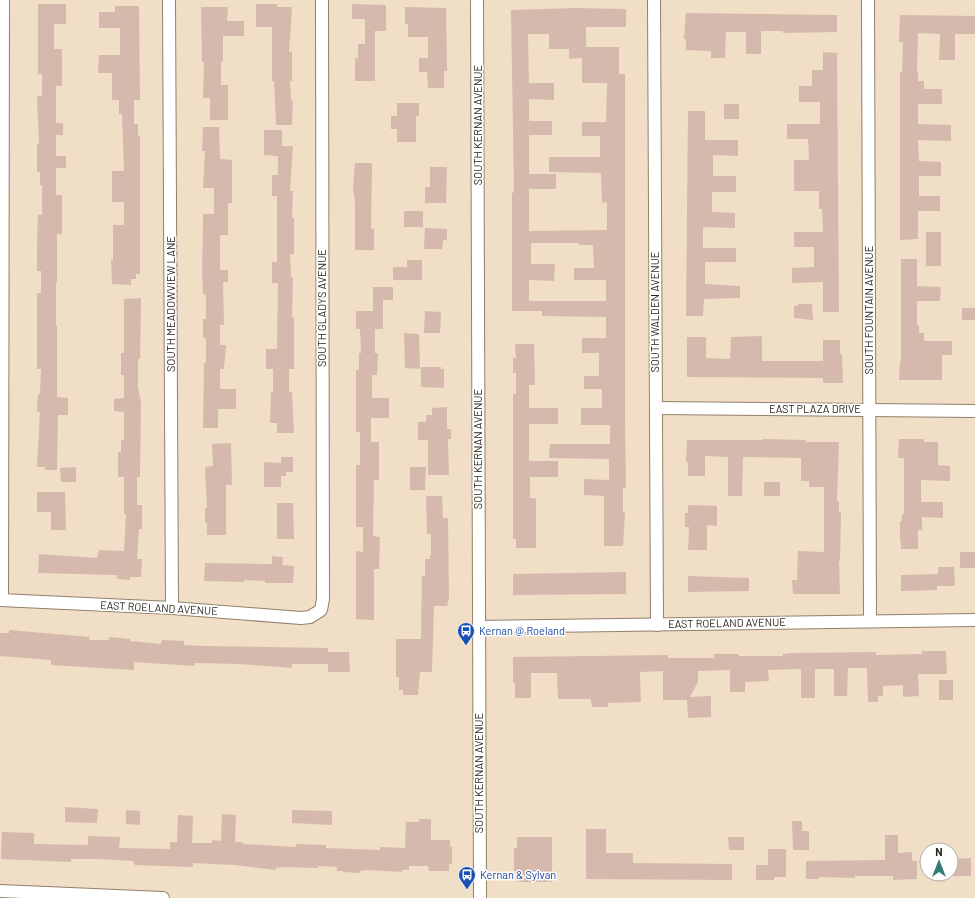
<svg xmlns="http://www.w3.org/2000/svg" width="975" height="898" viewBox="0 0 975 898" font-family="Barlow,sans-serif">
<rect width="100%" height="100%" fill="#f1dec6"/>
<!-- building -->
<g fill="#d6b9ad" fill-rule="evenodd">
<polygon points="38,4 66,4 66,24 54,24 54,49 62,49 62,86 56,86 56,123 63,123 63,135 56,135 56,156 66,156 66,168 56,168 56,195 62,195 62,234 57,234 57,283 56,283 56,326 57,326 57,397 68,398 68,415 58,415 57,470 45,470 45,467 37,467 40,412 37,412 38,394 40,394 41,369 37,369 37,293 41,293 41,271 37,271 37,243 38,215 42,215 42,185 40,185 40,172 37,172 37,144 39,144 37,96 42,96 42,74 38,74"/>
<polygon points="256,4 277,4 277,7 292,7 289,52 292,52 292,81 290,81 291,101 293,100 292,125 276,125 274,81 272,81 272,27 256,27"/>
<polygon points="352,4 386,5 386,31 375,31 375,81 355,81 355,58 358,58 358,44 365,44 365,19 352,19"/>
<polygon points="115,6 139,6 140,100 134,100 134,124 138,124 138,136 140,136 140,274 136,274 136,279 131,279 131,285 112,284 111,260 113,260 113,225 124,225 124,202 112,202 112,171 123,171 124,169 122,114 119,114 119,100 112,100 112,73 98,73 99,55 120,55 120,28 99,28 99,12 115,12"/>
<polygon points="201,7 228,7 227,21 244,21 244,36 223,36 223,62 221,62 221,85 228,85 228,120 210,120 210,98 203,98 204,62 202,62"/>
<polygon points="405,7 446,8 447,71 444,71 444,88 428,88 427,72 419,72 419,58 428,58 428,37 408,37 408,24 405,24"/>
<path d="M575,8l51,1v18h-40v20h33v27h6v345l1,69h-3v24h2l-2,34h-19v-50l-20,-1v-16l25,1v-21l-60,-1 1,-14h60v-19h-29v-17h21v-19h-18v-13h15v-23h-17v-15h24v-21l-64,-1v-5h-30v-118l2,-1 -3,-182zM528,34h21v15h20v10l13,-1v25h25l-1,39h-24v14h18v21h-51v15l52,1 1,30 5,-1v28l-78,1v-42h27v-15h-27v-39h23v-14h-23v-22l25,1v-17h-25zM531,243h48v2h14l1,23h-20v12h32v21h-77v-21l25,1 1,-17h-24z"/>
<polygon points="686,13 837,15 837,32 783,33 783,31 761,31 761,54 746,54 746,32 726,32 725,58 711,58 711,51 686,50 686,39 684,39"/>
<polygon points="900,15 975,16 975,34 955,34 955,60 939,60 940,34 918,33 917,72 918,72 918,81 924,81 924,89 942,89 942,104 918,104 918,124 951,125 951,141 918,140 919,161 941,162 941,176 919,176 919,196 940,196 940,211 918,211 918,239 900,240 900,72 902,72 903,42 899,42"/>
<polygon points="823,52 837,53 839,312 823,312 823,282 792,283 792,268 814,267 814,247 794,247 794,232 823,232 822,209 819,209 819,191 794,191 794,160 809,160 808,139 787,139 787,124 820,124 820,102 799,102 799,86 812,86 812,70 823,70"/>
<polygon points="397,103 419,103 419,116 416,116 416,142 397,142 397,129 391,129 391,116 397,116"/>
<rect x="724" y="104" width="15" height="15"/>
<polygon points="688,111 705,111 705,140 738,140 738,156 713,155 713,176 736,176 736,192 712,192 712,212 735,213 735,228 703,227 703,248 736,248 736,262 705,262 705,284 740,286 740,298 704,299 703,316 686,316"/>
<polygon points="203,127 219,127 220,159 232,160 232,203 228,203 228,235 220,235 220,270 228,270 228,282 223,282 224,325 220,325 220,345 226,345 224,369 220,369 220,389 236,389 236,409 218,409 218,428 203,428 204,363 206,363 206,338 203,338 203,319 206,319 206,294 203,294 202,272 203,227 203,214 214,214 214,188 203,188 205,151 202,151"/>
<polygon points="264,130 282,130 282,146 293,146 290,191 293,191 292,218 294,218 294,254 290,254 291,277 293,277 292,317 294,317 294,369 289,369 289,392 292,392 294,433 277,433 277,423 270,423 271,392 273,392 273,369 266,369 266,349 277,349 278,283 272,283 272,262 277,262 277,196 272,196 272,175 278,175 278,156 264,155"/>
<polygon points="355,163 371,163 372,165 371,229 374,228 374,250 355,250 355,202 353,188"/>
<polygon points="430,167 447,167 446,203 425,203 425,187 430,187"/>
<rect x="404" y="211" width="19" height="16"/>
<polygon points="425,228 447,229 447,240 443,240 442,249 424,249"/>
<rect x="926" y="232" width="15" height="34"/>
<polygon points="901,259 917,259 917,286 941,287 940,301 917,301 917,325 919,325 919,333 924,333 924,341 952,341 952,355 942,355 942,380 899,380 900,362 901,362"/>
<polygon points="407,260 422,260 422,280 393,280 393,267 407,267"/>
<polygon points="373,287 393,287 393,300 383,300 383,329 375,329 375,353 378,353 377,375 372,375 372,398 389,398 389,418 371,418 371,442 379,442 379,480 374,480 373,536 380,537 379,569 374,569 374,620 356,619 356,551 363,552 363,527 356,527 356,465 360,465 360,432 356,432 356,370 359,370 359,353 361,353 360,329 356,329 356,311 373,311"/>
<polygon points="141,298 140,359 138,359 138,386 140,399 141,399 140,477 137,477 137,505 142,505 142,529 139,529 137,559 142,559 141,577 130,577 130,580 117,579 117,575 38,573 39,554 97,558 99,550 124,551 126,514 124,514 124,477 118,477 118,452 121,452 121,440 124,440 124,412 114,411 114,399 124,398 124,375 121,375 121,353 124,353 124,299"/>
<polygon points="798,304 812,304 813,320 794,318 794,306 798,306"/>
<rect x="962" y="308" width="13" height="12"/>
<polygon points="425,311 441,312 440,333 424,333"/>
<polygon points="404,333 419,334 420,369 405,368"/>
<polygon points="762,336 762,361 823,361 823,340 840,340 840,354 842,354 843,383 823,383 823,378 687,377 687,337 706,337 706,358 730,359 731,337"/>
<polygon points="515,344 534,344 535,385 529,385 529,408 558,408 558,424 529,424 529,461 558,461 558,477 530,477 530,498 536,498 536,548 516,548 516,539 513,539 513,394 516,394 516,373 513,373 513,358 516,358"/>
<polygon points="421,367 441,367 441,369 444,369 444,388 421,387"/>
<polygon points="447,407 447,429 451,429 451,439 448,439 449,475 428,475 428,440 418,440 418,422 426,422 426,415 432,415 432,408"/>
<polygon points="763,439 806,440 806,442 839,442 837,501 839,501 839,512 841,512 840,561 839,561 840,594 793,594 792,580 797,580 798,551 824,552 824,487 809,487 809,481 801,481 801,458 743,457 742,496 728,496 728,457 705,456 705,476 688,476 688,462 686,462 687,440 763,440"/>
<polygon points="899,439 924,439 924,442 938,442 938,465 950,466 950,481 921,480 921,502 943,502 943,518 922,517 922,530 918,530 918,549 901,549 901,541 900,541 900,521 902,521 902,514 904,514 904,458 898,458"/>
<polygon points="231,443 232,485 226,485 226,535 207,535 207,523 205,523 205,508 207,508 205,467 213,466 212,444"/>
<polygon points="281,457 293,457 293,472 286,472 286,476 281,476 281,487 264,487 264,462 281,463"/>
<polygon points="76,467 76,482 61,482 60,468"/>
<polygon points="410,467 426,467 425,490 410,490"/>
<rect x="764" y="482" width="16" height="14"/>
<polygon points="37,492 65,492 66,530 51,530 51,512 37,512"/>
<polygon points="426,496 442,496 443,518 448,518 449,599 447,606 434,606 432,672 420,672 418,695 403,695 403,690 399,690 399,677 396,677 396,639 421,639 422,576 425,576 425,559 430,559 430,555 431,555 431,534 427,534"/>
<polygon points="277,503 293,503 294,539 277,539"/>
<polygon points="688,505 717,506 717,526 707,525 707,550 688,550 689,527 685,527 685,513 688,513"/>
<rect x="960" y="552" width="15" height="16"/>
<polygon points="272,556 283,557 282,565 294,566 293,583 265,583 265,581 244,580 244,582 204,581 205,563 272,564"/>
<polygon points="938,567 954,567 955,586 937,586 937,590 901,591 901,575 938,574"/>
<polygon points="626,572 626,594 513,595 513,574"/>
<polygon points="688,576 749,578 749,591 688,592"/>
<polygon points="9,630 90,637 89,640 109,640 109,637 130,639 130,641 161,644 162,640 184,641 184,645 203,646 328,648 328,652 349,652 350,672 328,672 328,664 292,664 292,668 240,664 195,663 194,666 134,662 134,670 51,665 51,660 0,656 0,633 9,633"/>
<polygon points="922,651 946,651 947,674 918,674 919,696 903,697 903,685 883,686 883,696 878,696 878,702 868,702 867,668 848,668 847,696 834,696 834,669 815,669 815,698 801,698 801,669 768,670 769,681 745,682 745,692 730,692 730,670 698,671 698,682 690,697 711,696 711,717 688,718 687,700 663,700 663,671 640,672 641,702 608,703 608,707 592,707 591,699 558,699 557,673 531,673 531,698 515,698 515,683 513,683 513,657 668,655 668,658 714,658 714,654 739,654 739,656 783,656 783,654 793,653 876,652 876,655 922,654"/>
<rect x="939" y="680" width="14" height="20"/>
<polygon points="65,807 98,809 97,823 65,822"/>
<polygon points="126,810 140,811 140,825 126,824"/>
<polygon points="292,810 332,811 332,825 292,823"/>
<polygon points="222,814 236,815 235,842 243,842 243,844 296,847 296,844 326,845 326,848 380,850 380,847 405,848 406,822 419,822 419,819 431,819 431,840 450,840 450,847 452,847 452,864 449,864 449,871 429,871 428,866 409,866 409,870 402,870 402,872 367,870 360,871 360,873 343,872 343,871 337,871 337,867 318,866 318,868 283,867 276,868 276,870 234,865 193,863 193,867 135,865 133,861 99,859 71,859 71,862 1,859 2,832 34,833 34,844 88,845 88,836 120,837 119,848 170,849 170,842 177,842 178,815 193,816 192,843 212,843 212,840 221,841"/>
<polygon points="792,821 802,821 802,831 809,831 809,850 793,850"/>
<polygon points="586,829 606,829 606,853 633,853 633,863 732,864 732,880 586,879"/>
<polygon points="885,835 898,835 898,853 912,852 912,861 917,861 917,879 893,880 893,876 855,876 855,878 819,877 819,879 806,879 806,861 885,860"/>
<polygon points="517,837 552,837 552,882 518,882 518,871 514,871 514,848 517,848"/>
<polygon points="728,837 744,837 744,850 729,850"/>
<polygon points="768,849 786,849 786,877 774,877 774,880 756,880 756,865 768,865"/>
<polygon points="971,858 971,876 951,876 951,859"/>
</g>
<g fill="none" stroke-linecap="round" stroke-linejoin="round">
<defs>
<g id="street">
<polyline points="169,0 172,608"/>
<polyline points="477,0 480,898"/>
<polyline points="654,0 657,625"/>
<polyline points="868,0 870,621"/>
<polyline points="656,408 975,411"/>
<polyline points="0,600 172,608 301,618 310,617 321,610 323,599 322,0"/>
<polyline points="2,600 3,0"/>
<polyline points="478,627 975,620"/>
<polyline points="0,891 163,898"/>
</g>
</defs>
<!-- street casing -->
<use href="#street" stroke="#91806b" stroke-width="14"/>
<!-- street -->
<use href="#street" stroke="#fff" stroke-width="12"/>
</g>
<!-- icons -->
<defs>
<symbol id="bus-pin" viewBox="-11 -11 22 30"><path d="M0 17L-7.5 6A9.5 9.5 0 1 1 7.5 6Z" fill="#1a4fb4" stroke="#fff"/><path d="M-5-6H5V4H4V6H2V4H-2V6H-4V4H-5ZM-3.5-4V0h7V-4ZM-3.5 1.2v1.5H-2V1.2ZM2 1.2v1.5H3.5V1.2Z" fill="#fff"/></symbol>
</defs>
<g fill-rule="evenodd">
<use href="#bus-pin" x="456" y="621" width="20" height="27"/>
<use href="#bus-pin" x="457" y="865" width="20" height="27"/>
</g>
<g text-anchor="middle" stroke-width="3" stroke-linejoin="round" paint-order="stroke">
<!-- street labels -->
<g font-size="11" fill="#2c251d" stroke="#fff">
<text transform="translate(478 125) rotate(-90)" y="4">SOUTH KERNAN AVENUE</text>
<text transform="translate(171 304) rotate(-90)" y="4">SOUTH MEADOWVIEW LANE</text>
<text transform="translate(322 308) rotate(-90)" y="4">SOUTH GLADYS AVENUE</text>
<text transform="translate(869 310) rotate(-90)" y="4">SOUTH FOUNTAIN AVENUE</text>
<text transform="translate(655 312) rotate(-90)" y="4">SOUTH WALDEN AVENUE</text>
<text x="815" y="413">EAST PLAZA DRIVE</text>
<text transform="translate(478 449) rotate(-90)" y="4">SOUTH KERNAN AVENUE</text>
<text transform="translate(159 608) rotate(3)" y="4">EAST ROELAND AVENUE</text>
<text transform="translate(727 623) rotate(-1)" y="4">EAST ROELAND AVENUE</text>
<text transform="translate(479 773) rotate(-90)" y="4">SOUTH KERNAN AVENUE</text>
</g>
<!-- transit labels -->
<g font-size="11" fill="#164399" stroke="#fff" text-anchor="start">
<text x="479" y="635">Kernan @ Roeland</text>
<text x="480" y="879">Kernan &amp; Sylvan</text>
</g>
</g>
<!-- north arrow -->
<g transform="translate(939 862)"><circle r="19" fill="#ffffff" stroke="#aba8a5"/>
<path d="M0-3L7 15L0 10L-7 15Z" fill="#337b79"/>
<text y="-6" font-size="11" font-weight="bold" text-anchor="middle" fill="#2c251d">N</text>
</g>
</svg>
